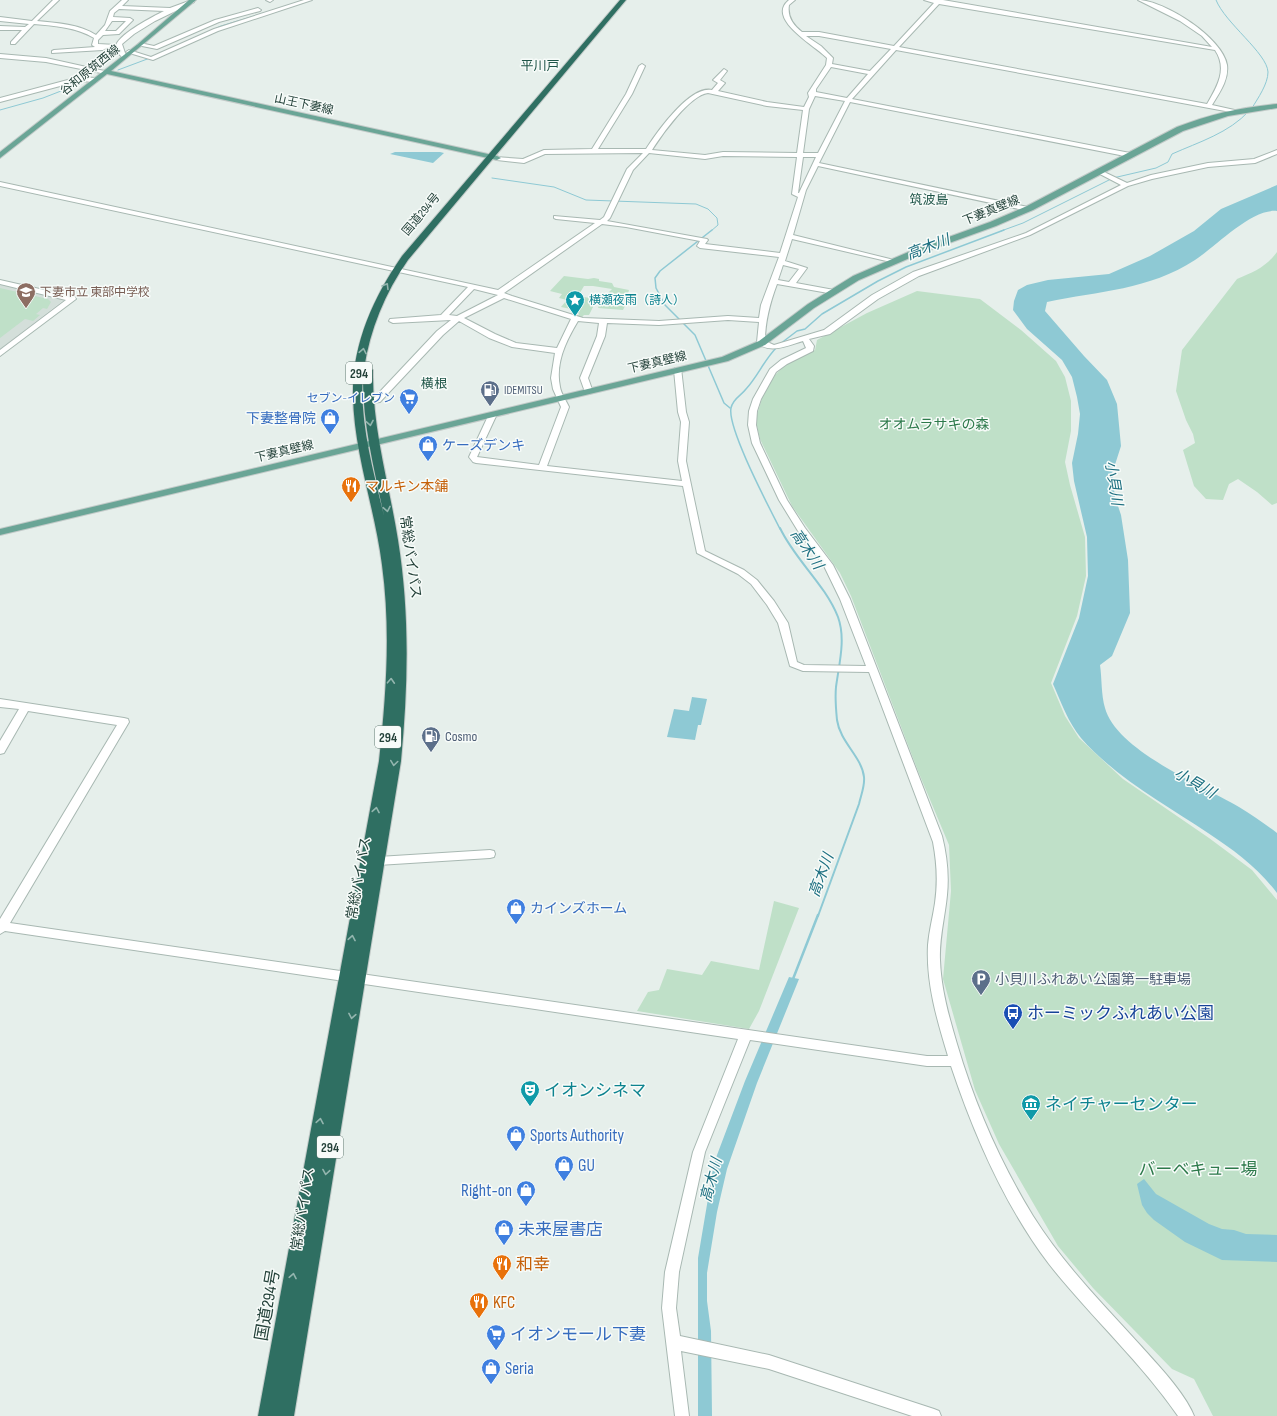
<svg xmlns="http://www.w3.org/2000/svg" width="1277" height="1416" viewBox="0 0 1277 1416" font-family="'Sofia Sans Condensed','Noto Sans JP',sans-serif">
<rect width="100%" height="100%" fill="#e6efeb"/>
<!-- built -->
<polygon fill="#d4dfda" points="0,283 65,299 0,349"/>
<!-- green -->
<g fill="#bfe0c8">
<path d="M1277,252v251l-5,2 -15,-13 -19,-13 -9,5 -6,16 -17,-1 -12,-13 -11,-36 12,-7 -2,-9 -7,-14 -10,-29 6,-41 55,-71c17,-7 29,-12 40,-27z"/>
<polygon points="564,276 588,279 594,278 599,279 599,281 612,283 614,287 629,290 626,301 623,301 623,298 613,297 610,300 622,301 620,302 619,306 625,306 623,310 598,308 602,299 612,289 593,286 584,286 578,296 590,298 596,301 589,315 584,315 581,318 577,317 579,314 576,310 561,307 567,300 559,298 562,294 550,291"/>
<polygon points="0,288 48,299 51,302 47,309 43,308 36,314 40,315 33,321 25,319 0,338"/>
<polygon points="917,291 980,299 1021,330 1056,361 1065,377 1071,401 1071,431 1065,462 1070,485 1085,537 1086,576 1077,616 1051,683 1065,716 1079,738 1123,779 1209,838 1252,870 1277,900 1277,1416 1213,1416 1194,1379 1172,1369 1093,1288 1058,1246 999,1144 975,1090 943,979 951,891 949,845 918,771 851,596 840,573 792,506 760,439 757,426 757,415 763,395 775,375 787,363 815,350 817,340 867,313"/>
<polygon points="774,901 799,908 759,1011 749,1029 637,1011 648,992 659,990 667,969 702,975 711,961 759,970"/>
</g>
<!-- water -->
<g fill="#8ec9d4">
<polygon points="395,152 440,152 444,153 433,163 390,154"/>
<path d="M1277,185v26c-25,-3 -62,36 -82,49 -46,30 -96,31 -148,42l-2,9 39,45 23,24 10,24 4,42 -9,28 3,23 6,18 7,45 2,53 -18,43 -12,9c2,14 1,30 5,43 11,42 98,78 134,99 13,8 26,17 38,26v60c-19,-25 -43,-43 -69,-60 -43,-29 -92,-55 -127,-95 -13,-16 -20,-36 -28,-54l26,-66 9,-42 -1,-39 -13,-56 -2,-18 6,-29 2,-20 -3,-17 -5,-20 -10,-17 -35,-31 -14,-19 1,-9 4,-11 9,-5 21,-5 61,-6 41,-18 44,-25 27,-22z"/>
<polygon points="692,697 707,699 701,725 698,725 695,740 667,737 674,709 689,711"/>
<polygon points="789,977 799,979 757,1083 727,1169 717,1212 707,1273 707,1301 711,1331 712,1416 698,1416 698,1258 714,1163 745,1081"/>
<polygon points="1144,1179 1156,1194 1209,1224 1222,1229 1234,1230 1246,1234 1277,1235 1277,1262 1222,1260 1185,1242 1154,1220 1147,1213 1142,1205 1137,1184"/>
</g>
<g fill="none" stroke-linecap="round" stroke-linejoin="round">
<!-- stream-far3 -->
<g stroke="#8ec9d4" stroke-width="1">
<path d="M1216,0c9,23 51,53 52,72 0,12 -10,26 -16,36"/>
<polyline points="169,49 221,26 277,9"/>
<polyline points="118,70 150,58"/>
<polyline points="0,110 43,98 79,84"/>
<polyline points="492,178 554,187 586,200 696,204 708,209 717,218 718,225 711,231"/>
<path d="M1001,231l22,-8 90,-45 43,-10 12,-6 4,-8c27,-12 57,-21 77,-43"/>
</g>
<!-- stream-far2 -->
<g stroke="#8ec9d4" stroke-width="1.5">
<polyline points="712,230 660,271 655,278 656,288 665,305 695,335 724,403 730,408"/>
<polyline points="780,344 797,331 805,329 822,314 878,281 906,267 1004,230"/>
<path d="M777,347c-13,13 -19,29 -31,42 -5,7 -13,9 -15,19 -4,20 38,99 49,121"/>
</g>
<!-- stream-far1 -->
<path stroke="#8ec9d4" stroke-width="2" d="M780,528c15,32 45,56 58,89 8,22 1,47 -2,70 -1,10 0,23 1,33 3,22 25,37 27,57 1,9 -3,18 -5,27l-41,112"/>
<!-- stream -->
<polyline stroke="#8ec9d4" stroke-width="2.5" points="793,979 818,915"/>
<defs>
<g id="minor">
<path d="M53,0h6l-22,21c20,2 42,3 59,14l9,-10 5,-14 12,-11h6l-6,6 48,2 19,-7 5,1 -39,19 -21,13 -12,10 4,12 -3,2 -5,-5 -1,-4 -11,-1 -3,2 -51,3v-2l2,-1 41,-3 -3,-2 2,-7c-18,-11 -39,-12 -60,-14l-19,20h-4v-2l11,-12h-22v-4l25,1 4,-3 -29,-3v-4l32,4zM119,9l45,2c-12,6 -43,22 -48,34l-18,-1v-4l5,-5 16,-1 14,-14 -3,-2 -17,-1 1,-4zM112,21h14l-10,10h-11z"/>
<polygon points="266,0 273,0 270,2"/>
<polygon points="304,0 312,0 218,31 153,60 126,52 129,50 151,57 214,29"/>
<path d="M789,0h6l-6,5c-2,12 4,20 13,27h17l75,14 40,-43 -10,-3h19l269,47 -10,-11 -22,-15 -42,-21c26,0 85,38 89,65 2,15 -8,28 -15,40l27,6 -3,2 -340,-63 -44,49 278,54 3,2 -3,2 -280,-55 -31,61 209,44 3,2 -3,2 -210,-45 -12,24 -13,45 105,26 -3,2 -103,-24 -7,22 22,7 -11,15 38,7 4,2 -4,2 -57,-10c-7,19 -12,37 -12,57l9,4 50,-15 48,-35 41,-23 113,-39 95,-48 -23,-12v-2h4l25,12 24,-8 57,-12 46,-4 23,-9v4l-22,9 -47,4 -56,12 -24,7 -98,49 -111,41 -41,23 -48,35 -21,5 5,7 -1,5 -26,13 -11,8 -15,27 -4,12 -1,14 4,18 27,57 18,28 28,37 17,34 92,237c5,20 7,39 5,59 -2,22 -8,43 -7,65 1,29 9,57 17,84 18,61 43,118 76,172 30,48 70,88 107,129 17,19 45,48 54,71h-16c-38,-55 -88,-100 -129,-152 -44,-58 -75,-129 -98,-198h-24l-177,-26 -45,112 -26,120 -3,36 4,28 89,19 165,54 5,2 2,5h-29l-143,-47 -88,-18 8,65h-14l-13,-108 3,-36 28,-120 45,-113 -733,-108 -5,3v-15l117,-194 -89,-14 -24,42 -4,1v-13l19,-32 -19,-2v-8l124,19 4,1 1,3 -119,201 917,133h21c-11,-36 -22,-73 -20,-111 1,-14 5,-28 7,-42 3,-21 2,-40 -2,-61l-64,-170 -66,-1 -13,-5 -12,-43 -11,-18 -16,-21 -13,-10 -41,-21 -14,-67 -207,-23 -3,-1 -4,-5 20,-43 4,-2 4,2 -20,43 62,8 22,-58 -8,-18 -2,-11 4,-25 -43,-6 -23,-9 -30,-17 -16,14 -63,67 -16,2v-4l10,-2 63,-67 14,-11 -58,3 -4,-2 1,-2 51,-4 27,-28 -468,-101v-4l498,108 97,-67 -39,-4 -2,-1v-2l46,4 4,-3 23,-48 16,-16 -98,1 -21,9 -27,-3 -2,-1v-2l28,2 21,-9 48,-1 34,-55 13,-28 3,-2 3,2 -13,28 -34,55h48c11,-17 44,-64 66,-59l6,-7 -5,-3 11,-11 3,2 -7,9 5,3 -7,8 49,11 37,5 5,-10 -1,-4 18,-28 1,-7c-10,-11 -62,-39 -38,-58zM939,4l276,46c13,19 2,37 -8,54l-308,-57zM806,36h13l72,13 -21,22 -38,-7 1,-6 -12,-12zM831,67l37,7 -21,24 -31,-6v-3zM708,93l59,13 36,4 -6,43 -74,-1 -18,3 -53,-5c10,-16 38,-55 56,-57zM815,96l30,5 -27,52h-15l6,-44zM649,153l56,6 18,-3 74,1 -5,37 6,3 -18,56 -75,-9 3,-4 -1,-1 -100,-18 3,-3 23,-48zM803,157h13l-17,36h-1zM602,224l24,3 74,14 -3,5 3,2 79,9 -18,48 -2,13 -31,-2 -69,5 -76,-3 -71,-22 -8,-3zM783,265l16,4 -10,13 -11,-2zM474,289l24,6 -41,21 -8,-1zM504,298l67,21 -14,29 -41,-5 -21,-9 -31,-16zM728,320l31,2 -2,20c12,13 32,3 46,-1l3,7 -25,12 -11,9 -17,30 -4,12 -1,14 4,18 27,57 19,31 26,35 16,33 26,67 -62,-1 -7,-3 -9,-39 -14,-22 -17,-21 -13,-10 -39,-19 -19,-90 3,-39 -3,-10 -5,-44h-6l-1,2 4,42 3,10 -3,39 4,20 -135,-15 22,-59c-3,-7 -8,-13 -9,-20 -5,-24 6,-46 18,-66l21,2 -2,13 -17,42 5,14 4,2 4,-2 -5,-14 17,-42 2,-13 52,2z"/>
<polygon points="258,8 261,10 260,11 219,22 157,49 137,45 140,43 154,46 215,20"/>
<polygon points="0,54 46,58 109,72 106,74 46,62 0,58"/>
<polygon points="79,77 96,78 99,80 96,82 79,81 0,102 0,98"/>
<polygon points="0,280 75,297 76,299 0,356 0,350 66,300 0,284"/>
<polygon points="490,850 494,851 495,854 494,857 490,858 378,865 374,864 372,861 374,858 378,857"/>
</g>
<g id="major">
<polygon points="189,0 196,0 111,71 497,156 501,158 497,160 107,74 0,158 0,152 138,44"/>
<path d="M1277,104v4l-49,8 -45,15 -150,79 -37,16 -77,28 -60,26 -45,28 -49,37 -37,16 -728,174v-6l722,-172 37,-16 49,-37 45,-28 60,-26 77,-28 37,-16 150,-79c33,-13 66,-20 100,-23z"/>
</g>
<path id="highway" d="M620,0h6l-218,260c-23,33 -38,69 -44,109l4,-2 5,3c-1,59 16,113 25,170 12,74 10,147 3,221l-107,655h-18l12,-70 -12,70h-18l121,-655c7,-65 12,-130 3,-196 -7,-56 -28,-112 -29,-169 -1,-52 20,-98 49,-140zM363,373c-1,49 11,95 21,143 -11,-47 -25,-95 -21,-143z"/>
</defs>
<!-- minor casing -->
<use href="#minor" stroke="#a8b8b2" stroke-width="2"/>
<!-- major casing -->
<use href="#major" stroke="#c2cac8" stroke-width="2"/>
<!-- highway casing -->
<use href="#highway" stroke="#c2cac8" stroke-width="2"/>
<!-- minor -->
<use href="#minor" fill="#fff" fill-rule="evenodd"/>
<!-- major -->
<use href="#major" fill="#6aa596" fill-rule="evenodd"/>
<!-- highway -->
<use href="#highway" fill="#2f6f62" fill-rule="evenodd"/>
</g>
<!-- one-way arrows -->
<defs><path id="oneway-chevron" d="M-2-3.5L2.5 0L-2 3.5" fill="none" stroke-width="1.6" stroke-linecap="round" stroke-linejoin="round"/></defs>
<g stroke="#93b5ae">
<use href="#oneway-chevron" transform="translate(386 286) rotate(-59)"/>
<use href="#oneway-chevron" transform="translate(363 351) rotate(-79)"/>
<use href="#oneway-chevron" transform="translate(370 423) rotate(80)"/>
<use href="#oneway-chevron" transform="translate(387 509) rotate(79)"/>
<use href="#oneway-chevron" transform="translate(391 681) rotate(-87)"/>
<use href="#oneway-chevron" transform="translate(394 763) rotate(98)"/>
<use href="#oneway-chevron" transform="translate(376 810) rotate(-80)"/>
<use href="#oneway-chevron" transform="translate(352 938) rotate(-80)"/>
<use href="#oneway-chevron" transform="translate(352 1016) rotate(100)"/>
<use href="#oneway-chevron" transform="translate(320 1121) rotate(-80)"/>
<use href="#oneway-chevron" transform="translate(326 1172) rotate(99)"/>
<use href="#oneway-chevron" transform="translate(293 1276) rotate(-79)"/>
</g>
<!-- icons -->
<defs>
<symbol id="school-pin" viewBox="-11 -11 22 30"><path d="M0 17L-7.5 6A9.5 9.5 0 1 1 7.5 6Z" fill="#8d6e63" stroke="#f7fbf9"/><path d="M0-5L7-2L0 1L-7-2ZM-4 1L0 2.5L4 1V4Q0 6-4 4Z" fill="#fff"/></symbol>
<symbol id="sight-pin" viewBox="-11 -11 22 30"><path d="M0 17L-7.5 6A9.5 9.5 0 1 1 7.5 6Z" fill="#0f9aa8" stroke="#f7fbf9"/><path d="M0-6L1.8-2.2L6-1.7L2.9 1.2L3.7 5.4L0 3.3L-3.7 5.4L-2.9 1.2L-6-1.7L-1.8-2.2Z" fill="#fff"/></symbol>
<symbol id="fuel-pin" viewBox="-11 -11 22 30"><path d="M0 17L-7.5 6A9.5 9.5 0 1 1 7.5 6Z" fill="#5c6f8a" stroke="#f7fbf9"/><path d="M-5.5-6h7V0h2V4h1.3V-2.5L3-4.5l.8-.8L6-3V5H2.5V1h-1V6h-7ZM-4.2-4.7v3.2H.2V-4.7Z" fill="#fff"/></symbol>
<symbol id="supermarket-pin" viewBox="-11 -11 22 30"><path d="M0 17L-7.5 6A9.5 9.5 0 1 1 7.5 6Z" fill="#3f7fe0" stroke="#f7fbf9"/><path d="M-6-5.5h2.5l.6 2H6L4.5 2H-2.5L-4.4-4H-6ZM-1.5 3.2a1.3 1.3 0 1 0 .1 0ZM3 3.2a1.3 1.3 0 1 0 .1 0Z" fill="#fff"/></symbol>
<symbol id="shop-pin" viewBox="-11 -11 22 30"><path d="M0 17L-7.5 6A9.5 9.5 0 1 1 7.5 6Z" fill="#3f7fe0" stroke="#f7fbf9"/><path d="M-5-2.5h2.3a2.7 3.5 0 0 1 5.4 0H5L5.5 6h-11ZM-1.5-2.5h3a1.5 2.3 0 0 0-3 0Z" fill="#fff"/></symbol>
<symbol id="restaurant-pin" viewBox="-11 -11 22 30"><path d="M0 17L-7.5 6A9.5 9.5 0 1 1 7.5 6Z" fill="#e8710a" stroke="#f7fbf9"/><path d="M-5-6h1v4h1v-4h1v4h1v-4h1v5L-1.5 .5V6h-2V.5L-5-1ZM5-6V6H3V1.5H1.5Q1.5-4 5-6Z" fill="#fff"/></symbol>
<symbol id="parking-pin" viewBox="-11 -11 22 30"><path d="M0 17L-7.5 6A9.5 9.5 0 1 1 7.5 6Z" fill="#5c6f8a" stroke="#f7fbf9"/><path d="M-3.5-5.5H1a3.5 3.5 0 0 1 0 7H-1V5.5H-3.5ZM-1-3.4V-.6H.8a1.4 1.4 0 0 0 0-2.8Z" fill="#fff"/></symbol>
<symbol id="bus-pin" viewBox="-11 -11 22 30"><path d="M0 17L-7.5 6A9.5 9.5 0 1 1 7.5 6Z" fill="#1a4fb4" stroke="#f7fbf9"/><path d="M-5-6H5V4H4V6H2V4H-2V6H-4V4H-5ZM-3.5-4V0h7V-4ZM-3.5 1.2v1.5H-2V1.2ZM2 1.2v1.5H3.5V1.2Z" fill="#fff"/></symbol>
<symbol id="theatre-pin" viewBox="-11 -11 22 30"><path d="M0 17L-7.5 6A9.5 9.5 0 1 1 7.5 6Z" fill="#0f9aa8" stroke="#f7fbf9"/><path d="M-5-5.5Q0-4 5-5.5V0Q5 5 0 6Q-5 5-5 0ZM-3.3-2.5H-1v1.5H-3.3ZM1-2.5H3.3v1.5H1ZM-2.8 1Q0 5.5 2.8 1Z" fill="#fff"/></symbol>
<symbol id="museum-pin" viewBox="-11 -11 22 30"><path d="M0 17L-7.5 6A9.5 9.5 0 1 1 7.5 6Z" fill="#0f9aa8" stroke="#f7fbf9"/><path d="M0-6L6-3V-2H-6V-3ZM-5-1h2V3h-2ZM-1-1h2V3h-2ZM3-1h2V3H3ZM-6 4H6V6H-6Z" fill="#fff"/></symbol>
</defs>
<g fill-rule="evenodd">
<use href="#school-pin" x="15" y="281" width="22" height="30"/>
<use href="#sight-pin" x="564" y="289" width="22" height="30"/>
<use href="#fuel-pin" x="479" y="379" width="22" height="30"/>
<use href="#supermarket-pin" x="398" y="387" width="22" height="30"/>
<use href="#shop-pin" x="319" y="407" width="22" height="30"/>
<use href="#shop-pin" x="417" y="434" width="22" height="30"/>
<use href="#restaurant-pin" x="340" y="475" width="22" height="30"/>
<use href="#fuel-pin" x="420" y="725" width="22" height="30"/>
<use href="#shop-pin" x="505" y="897" width="22" height="30"/>
<use href="#parking-pin" x="970" y="968" width="22" height="30"/>
<use href="#bus-pin" x="1002" y="1002" width="22" height="30"/>
<use href="#theatre-pin" x="519" y="1079" width="22" height="30"/>
<use href="#museum-pin" x="1020" y="1093" width="22" height="30"/>
<use href="#shop-pin" x="505" y="1124" width="22" height="30"/>
<use href="#shop-pin" x="553" y="1154" width="22" height="30"/>
<use href="#shop-pin" x="515" y="1179" width="22" height="30"/>
<use href="#shop-pin" x="493" y="1218" width="22" height="30"/>
<use href="#restaurant-pin" x="491" y="1253" width="22" height="30"/>
<use href="#restaurant-pin" x="468" y="1291" width="22" height="30"/>
<use href="#supermarket-pin" x="485" y="1323" width="22" height="30"/>
<use href="#shop-pin" x="480" y="1357" width="22" height="30"/>
</g>
<g text-anchor="middle" stroke-width="3" stroke-linejoin="round" paint-order="stroke">
<!-- far-street labels -->
<g font-size="12" fill="#24423a" stroke="#f7fbf9">
<text transform="translate(90 70) rotate(-39)" y="4">谷和原筑西線</text>
<text transform="translate(304 104) rotate(12)" y="4">山王下妻線</text>
<text transform="translate(991 210) rotate(-22)" y="4">下妻真壁線</text>
<text transform="translate(421 214) rotate(-50)" y="4">国道294号</text>
<text transform="translate(657 362) rotate(-13)" y="4">下妻真壁線</text>
<text transform="translate(284 451) rotate(-13)" y="4">下妻真壁線</text>
</g>
<!-- far-education labels -->
<g font-size="12" fill="#785e54" stroke="#f7fbf9" text-anchor="start">
<text x="40" y="296">下妻市立 東部中学校</text>
</g>
<!-- far-culture labels -->
<g font-size="12" fill="#0d838f" stroke="#f7fbf9" text-anchor="start">
<text x="589" y="304">横瀬夜雨（詩人）</text>
</g>
<!-- far-service labels -->
<g font-size="12" fill="#4e5e75" stroke="#f7fbf9" text-anchor="start">
<text x="504" y="394">IDEMITSU</text>
</g>
<!-- far-shop labels -->
<g font-size="12" fill="#366cbe" stroke="#f7fbf9" text-anchor="end">
<text x="395" y="402">セブン-イレブン</text>
</g>
<!-- far-quarter labels -->
<g font-size="13" fill="#1f5548" stroke="#f7fbf9">
<text x="540" y="70">平川戸</text>
<text x="929" y="204">筑波島</text>
<text x="434" y="388">横根</text>
</g>
<!-- shield labels -->
<g fill="#f7fbf9" stroke="#637a73" stroke-width="1">
<rect x="346" y="362" width="26" height="22" rx="3"/>
<rect x="375" y="726" width="26" height="22" rx="3"/>
<rect x="317" y="1136" width="26" height="22" rx="3"/>
</g>
<g font-size="13" font-weight="bold" fill="#24423a">
<text x="359" y="378">294</text>
<text x="388" y="742">294</text>
<text x="330" y="1152">294</text>
</g>
<!-- shop labels -->
<g font-size="14" fill="#366cbe" stroke="#f7fbf9" text-anchor="start">
<text x="316" y="423" text-anchor="end">下妻整骨院</text>
<text x="442" y="450">ケーズデンキ</text>
<text x="530" y="913">カインズホーム</text>
</g>
<!-- park labels -->
<g font-size="14" fill="#2d7a4b" stroke="#f7fbf9">
<text x="934" y="429">オオムラサキの森</text>
</g>
<!-- food labels -->
<g font-size="14" fill="#c56008" stroke="#f7fbf9" text-anchor="start">
<text x="365" y="491">マルキン本舗</text>
</g>
<!-- street labels -->
<g font-size="14" fill="#24423a" stroke="#f7fbf9">
<text transform="translate(411 557) rotate(82)" y="5">常総バイパス</text>
<text transform="translate(358 878) rotate(-80)" y="5">常総バイパス</text>
<text transform="translate(302 1209) rotate(-81)" y="5">常総バイパス</text>
</g>
<!-- service labels -->
<g font-size="14" fill="#4e5e75" stroke="#f7fbf9" text-anchor="start">
<text x="445" y="741">Cosmo</text>
<text x="995" y="984">小貝川ふれあい公園第一駐車場</text>
</g>
<!-- water labels -->
<g font-size="15" font-style="italic" fill="#1c6f80" stroke="#f7fbf9">
<text transform="translate(928 247) rotate(-21)" y="5">高木川</text>
<text transform="translate(1114 483) rotate(81)" y="5">小貝川</text>
<text transform="translate(807 549) rotate(56)" y="5">高木川</text>
<text transform="translate(1195 783) rotate(30)" y="5">小貝川</text>
<text transform="translate(821 875) rotate(-70)" y="5">高木川</text>
<text transform="translate(711 1180) rotate(-75)" y="5">高木川</text>
</g>
<!-- near-transit labels -->
<g font-size="17" fill="#164399" stroke="#f7fbf9" text-anchor="start">
<text x="1027" y="1019">ホーミックふれあい公園</text>
</g>
<!-- near-culture labels -->
<g font-size="17" fill="#0d838f" stroke="#f7fbf9" text-anchor="start">
<text x="544" y="1096">イオンシネマ</text>
<text x="1045" y="1110">ネイチャーセンター</text>
</g>
<!-- near-shop labels -->
<g font-size="17" fill="#366cbe" stroke="#f7fbf9" text-anchor="start">
<text x="530" y="1141">Sports Authority</text>
<text x="578" y="1171">GU</text>
<text x="512" y="1196" text-anchor="end">Right-on</text>
<text x="518" y="1235">未来屋書店</text>
<text x="510" y="1340">イオンモール下妻</text>
<text x="505" y="1374">Seria</text>
</g>
<!-- near-park labels -->
<g font-size="17" fill="#2d7a4b" stroke="#f7fbf9">
<text x="1198" y="1175">バーベキュー場</text>
</g>
<!-- near-food labels -->
<g font-size="17" fill="#c56008" stroke="#f7fbf9" text-anchor="start">
<text x="516" y="1270">和幸</text>
<text x="493" y="1308">KFC</text>
</g>
<!-- near-street labels -->
<g font-size="17" fill="#24423a" stroke="#f7fbf9">
<text transform="translate(267 1305) rotate(-80)" y="6">国道294号</text>
</g>
</g>
</svg>
